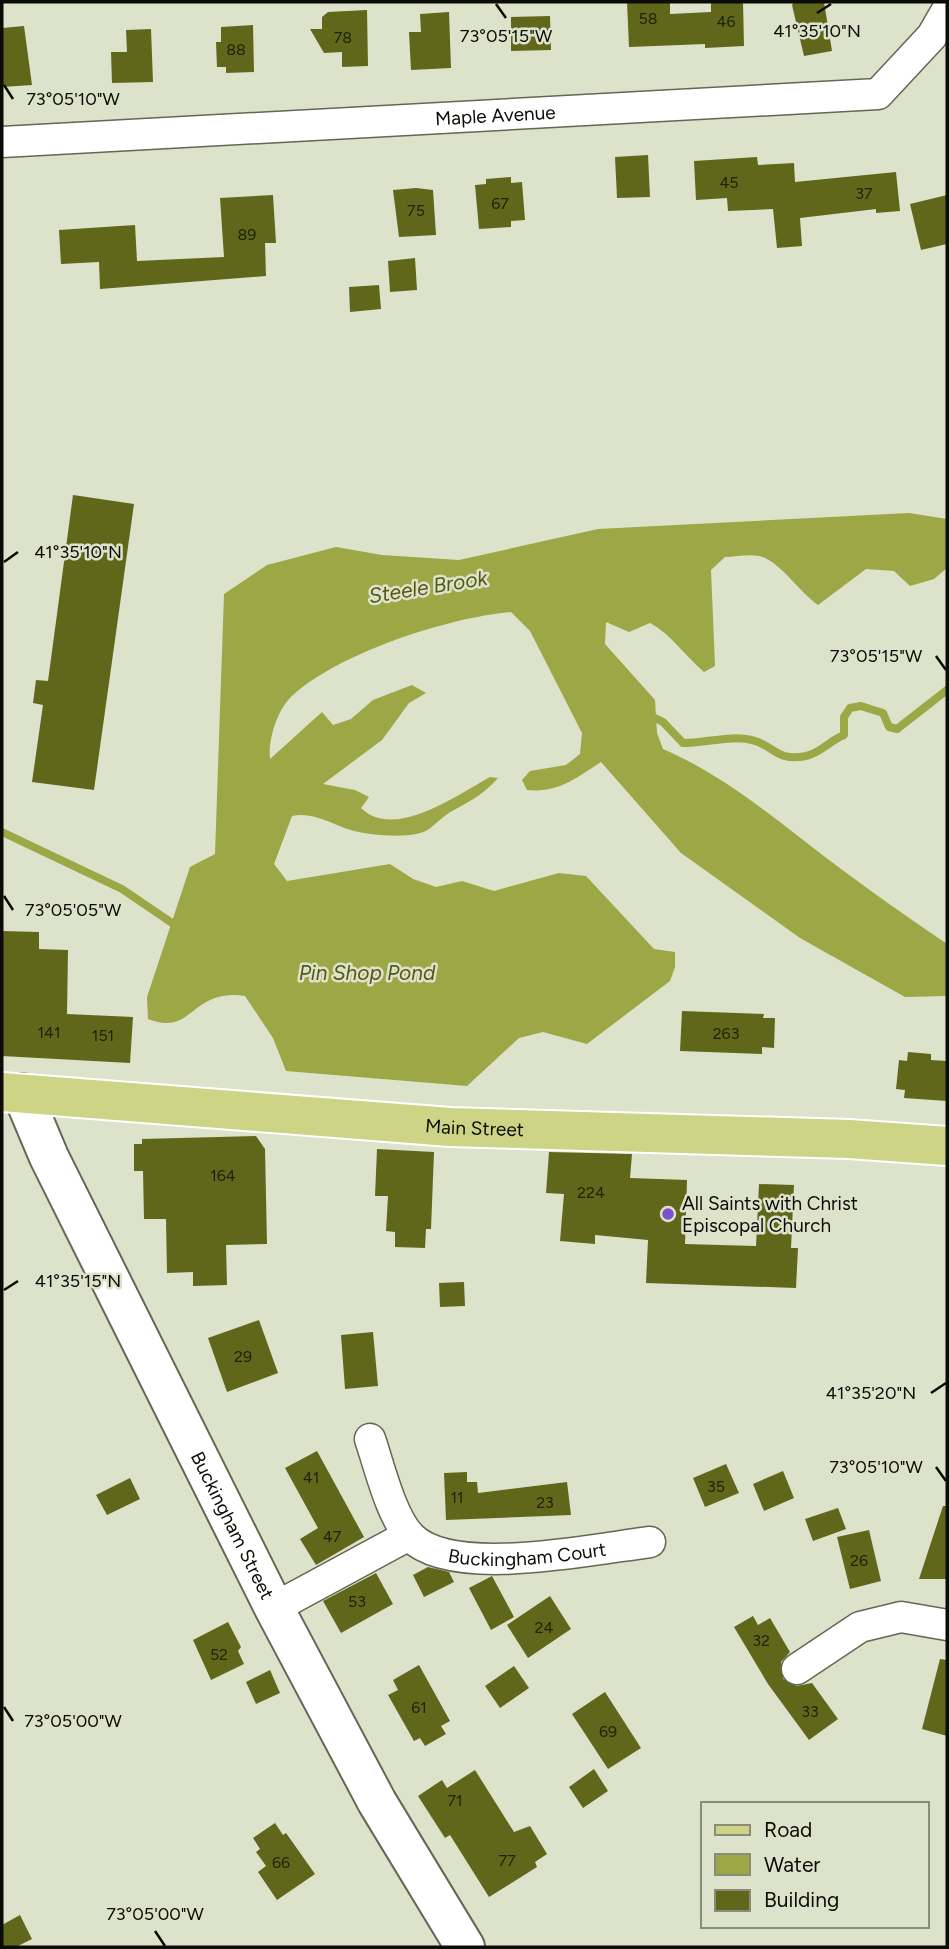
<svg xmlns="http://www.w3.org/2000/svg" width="949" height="1949" viewBox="0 0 949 1949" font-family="Figtree,sans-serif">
<rect width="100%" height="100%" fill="#dde2ca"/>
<!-- water -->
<path fill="#9ca746" d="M909,513l38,6v49l-13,11 -24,7 -16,-15 -28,-2 -48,36c-18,-12 -39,-45 -59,-49 -11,-2 -24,1 -34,1l-14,13 4,96 -11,6c-20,-17 -32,-37 -54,-49l-21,9 -23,-10 -1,22 50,56 2,33 6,16c65,28 118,75 174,117 36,27 73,53 110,78v52l-42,1 -105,-59 -119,-85 -80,-91c-25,16 -42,31 -74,28l-5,-10 8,-9 36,-6 14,-11 2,-21 -52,-102 -19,-19c-64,6 -169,40 -218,83 -16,14 -25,45 -23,64l52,-47 11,13 18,-6 22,-19 39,-15 14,8 -17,10 -27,37 -59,44 32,6 14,7 -8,11c33,33 98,-14 129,-31l8,1c-14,16 -26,22 -44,32 -10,5 -17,13 -25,19 -16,11 -58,6 -75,2 -21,-6 -41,-20 -62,-15l-18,48 13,17 103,-17 23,15 23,8 26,-6 32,10 65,-18 27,3 68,73 21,3v15l-5,14 -83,63 -44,-12 -24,6 -52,48 -181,-15 -13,-33 -28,-42c-55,-8 -51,41 -97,23l-1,-22 43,-130 25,-13 9,-260 43,-29 69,-18 46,8 77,5 139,-31z"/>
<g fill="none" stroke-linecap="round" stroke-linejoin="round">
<!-- stream -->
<g stroke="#9ca746" stroke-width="8">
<path d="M649,715l14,7 20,21c23,0 50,-9 72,-2 20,6 23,21 51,15 16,-4 23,-15 38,-21v-18l6,-9 11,-2 22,7 6,14 8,2 50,-39"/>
<polyline points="2,832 122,889 172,923 181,922"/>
</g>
</g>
<!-- building -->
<g fill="#60671b">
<polygon points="627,2 670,2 670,14 711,12 711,2 743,2 744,46 705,48 705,44 629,47"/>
<polygon points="794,2 824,2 832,51 804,56 792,5"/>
<polygon points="367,10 368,66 342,67 342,52 324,53 310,29 322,29 322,17 328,12"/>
<polygon points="449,12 451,68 411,70 409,32 421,32 420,14"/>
<polygon points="550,16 551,50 511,51 511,17"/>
<polygon points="253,25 254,72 226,73 226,67 217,67 216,42 221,42 221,27"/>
<polygon points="24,26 32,85 2,87 2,28"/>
<polygon points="151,29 153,82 112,83 111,52 127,52 126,30"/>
<polygon points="648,155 650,197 617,198 615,157"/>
<polygon points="757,157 758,165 794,163 795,182 896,172 900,211 876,213 876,209 800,218 802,246 777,248 773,209 728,211 727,198 696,200 694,161"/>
<polygon points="511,177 511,183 522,182 525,220 511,221 511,227 479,229 475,185 486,184 486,179"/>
<polygon points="416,188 433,190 436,235 399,237 393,190"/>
<polygon points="273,195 276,243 265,243 266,276 100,289 99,262 61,264 59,230 135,225 137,261 224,257 220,198"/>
<polygon points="947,195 947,244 921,250 910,204"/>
<polygon points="415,258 417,290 390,292 388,261"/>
<polygon points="379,285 381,309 350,312 349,287"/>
<polygon points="73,495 134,504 94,790 32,782 43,705 33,703 36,680 48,681"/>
<polygon points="2,931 39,932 39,949 68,950 67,1014 133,1017 130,1063 2,1056"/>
<polygon points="682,1011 764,1014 763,1018 775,1018 774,1048 762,1047 762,1054 680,1051"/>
<polygon points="908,1052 931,1054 931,1060 947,1061 947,1101 904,1098 905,1090 896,1089 899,1060 907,1061"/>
<polygon points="256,1136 265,1149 267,1244 226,1245 227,1285 193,1286 193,1272 167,1273 166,1219 144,1219 143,1171 134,1171 134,1144 142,1144 142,1139"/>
<polygon points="377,1149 434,1152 431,1229 426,1229 425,1248 395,1247 395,1232 386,1231 388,1196 375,1196"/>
<polygon points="549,1152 632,1154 630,1178 687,1180 685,1244 756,1246 759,1184 794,1185 791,1248 798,1248 796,1288 646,1283 648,1240 595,1235 595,1244 560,1241 564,1194 546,1193"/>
<polygon points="464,1282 465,1306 440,1307 439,1283"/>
<polygon points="259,1320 278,1373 227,1392 208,1338"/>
<polygon points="373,1332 378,1386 345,1389 341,1335"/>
<polygon points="317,1451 364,1537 316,1565 300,1539 318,1528 285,1468"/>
<polygon points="726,1464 739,1493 705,1507 693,1478"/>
<polygon points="783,1471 794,1498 764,1511 753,1484"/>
<polygon points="467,1472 467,1482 477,1482 478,1493 567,1482 571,1515 446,1520 444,1473"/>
<polygon points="130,1478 140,1499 107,1515 96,1495"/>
<polygon points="943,1506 947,1506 947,1579 919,1579"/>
<polygon points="838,1508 846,1529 813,1541 805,1519"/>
<polygon points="869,1530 881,1581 850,1589 837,1537"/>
<polygon points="428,1567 449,1572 454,1582 424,1597 413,1575"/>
<polygon points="376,1573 393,1604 341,1633 323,1601"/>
<polygon points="492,1576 514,1617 491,1630 469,1588"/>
<polygon points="550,1596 571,1629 528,1658 507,1625"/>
<polygon points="753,1616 758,1625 770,1618 790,1652 781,1662 783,1679 797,1686 812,1683 838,1719 809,1740 768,1684 734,1627"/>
<polygon points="228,1622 241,1647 238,1651 244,1664 211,1680 193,1640"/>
<polygon points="940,1659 947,1660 947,1736 922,1729"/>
<polygon points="419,1665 450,1721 441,1726 446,1734 425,1746 420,1738 414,1741 388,1695 398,1690 393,1680"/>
<polygon points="514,1666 529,1688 500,1708 485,1686"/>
<polygon points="270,1670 280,1693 256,1704 246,1682"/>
<polygon points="605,1692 641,1748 608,1769 572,1714"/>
<polygon points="594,1769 608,1791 583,1808 569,1787"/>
<polygon points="475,1770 514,1832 530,1826 547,1854 535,1862 537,1867 489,1897 450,1835 445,1838 418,1796 442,1780 447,1788"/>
<polygon points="275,1823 283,1835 286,1833 315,1874 277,1900 258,1872 266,1866 256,1852 260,1849 253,1838"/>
<polygon points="20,1915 32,1939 16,1947 2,1947 2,1925"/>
</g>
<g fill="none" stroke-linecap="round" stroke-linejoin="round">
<defs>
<g id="minor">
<path id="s1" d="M2,142l876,-48 54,-58 15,-26"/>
<path id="s2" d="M370,1439c9,26 21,78 41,98 42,42 182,12 239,5"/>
<polyline points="274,1608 409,1535"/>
<polyline points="797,1669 860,1627 901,1617 947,1625"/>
</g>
<g id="secondary">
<path id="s3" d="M22,1093l27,64 225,451 103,194 88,145"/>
</g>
<g id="primary">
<path id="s4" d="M2,1092l448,35 399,12 98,7"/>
</g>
</defs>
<!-- minor casing -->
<use href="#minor" stroke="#646753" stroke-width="33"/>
<!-- secondary casing -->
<use href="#secondary" stroke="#646753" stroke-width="42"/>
<!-- primary casing -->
<use href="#primary" stroke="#fff" stroke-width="42"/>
<!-- minor -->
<use href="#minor" stroke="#fff" stroke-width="30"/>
<!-- secondary -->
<use href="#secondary" stroke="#fff" stroke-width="38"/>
<!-- primary -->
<use href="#primary" stroke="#cdd486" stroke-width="38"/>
</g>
<!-- ticks -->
<path fill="none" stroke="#0b0c05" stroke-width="2.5" d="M496,4l10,14M817,13l14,-9M4,85l9,14M4,562l14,-10M936,656l10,14M4,896l9,14M4,1290l14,-9M931,1393l15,-10M936,1467l10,14M4,1707l9,14M155,1931l10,15"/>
<!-- markers -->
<circle fill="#7b52cb" stroke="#dde2ca" stroke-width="2.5" cx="668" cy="1214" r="7"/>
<g text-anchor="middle" stroke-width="5" stroke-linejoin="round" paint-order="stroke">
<!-- number labels -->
<g font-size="16" fill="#20230a">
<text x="648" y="24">58</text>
<text x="726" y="27">46</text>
<text x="343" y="43">78</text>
<text x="236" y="55">88</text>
<text x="729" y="188">45</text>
<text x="864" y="199">37</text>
<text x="500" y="209">67</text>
<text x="416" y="216">75</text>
<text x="247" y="240">89</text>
<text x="49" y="1038">141</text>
<text x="726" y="1039">263</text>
<text x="103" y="1041">151</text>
<text x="223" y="1181">164</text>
<text x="591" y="1198">224</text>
<text x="243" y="1362">29</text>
<text x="311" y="1483">41</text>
<text x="716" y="1492">35</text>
<text x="457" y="1503">11</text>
<text x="545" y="1508">23</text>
<text x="332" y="1542">47</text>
<text x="859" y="1566">26</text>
<text x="357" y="1607">53</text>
<text x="544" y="1633">24</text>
<text x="761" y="1646">32</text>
<text x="219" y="1660">52</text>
<text x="419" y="1713">61</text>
<text x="810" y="1717">33</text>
<text x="608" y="1737">69</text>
<text x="455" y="1806">71</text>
<text x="507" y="1866">77</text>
<text x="281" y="1868">66</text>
</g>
<!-- street labels -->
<g font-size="19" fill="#0b0c05" stroke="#dde2ca">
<text dy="7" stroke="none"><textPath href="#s1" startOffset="494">Maple Avenue</textPath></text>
<text dy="7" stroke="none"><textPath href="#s4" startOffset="474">Main Street</textPath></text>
<text dy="7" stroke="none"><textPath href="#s3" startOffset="481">Buckingham Street</textPath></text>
<text dy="7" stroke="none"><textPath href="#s2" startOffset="228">Buckingham Court</textPath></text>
</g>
<!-- poi labels -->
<g font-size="19" fill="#0b0c05" stroke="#dde2ca" text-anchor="start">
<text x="682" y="1210">All Saints with Christ<tspan x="682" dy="22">Episcopal Church</tspan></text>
</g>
<!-- water labels -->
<g font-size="21" font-style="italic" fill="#525912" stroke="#dde2ca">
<text transform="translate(428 587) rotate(-9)" y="7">Steele Brook</text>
<text x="367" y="980">Pin Shop Pond</text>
</g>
</g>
<g font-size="18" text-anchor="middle" fill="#0b0c05" stroke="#dde2ca" stroke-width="5" stroke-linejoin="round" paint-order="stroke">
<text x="817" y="37">41°35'10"N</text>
<text x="506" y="42">73°05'15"W</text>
<text x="73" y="105">73°05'10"W</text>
<text x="78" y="558">41°35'10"N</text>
<text x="876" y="662">73°05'15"W</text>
<text x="73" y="916">73°05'05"W</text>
<text x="78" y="1287">41°35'15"N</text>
<text x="871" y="1399">41°35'20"N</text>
<text x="876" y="1473">73°05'10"W</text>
<text x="73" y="1727">73°05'00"W</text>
<text x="155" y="1920">73°05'00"W</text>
</g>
<!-- border -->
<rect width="949" height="1949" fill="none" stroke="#0b0c05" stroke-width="7"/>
<!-- legend -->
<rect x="701" y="1802" width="228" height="126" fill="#dde2ca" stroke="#898c7b" stroke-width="2"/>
<rect x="715" y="1825" width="35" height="10" fill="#cdd486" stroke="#898c7b" stroke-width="2"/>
<text x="764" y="1837" font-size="21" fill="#0b0c05">Road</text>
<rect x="715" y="1854" width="35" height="21" fill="#9ca746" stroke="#898c7b" stroke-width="2"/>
<text x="764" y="1872" font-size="21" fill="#0b0c05">Water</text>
<rect x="715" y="1890" width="35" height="21" fill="#60671b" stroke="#898c7b" stroke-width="2"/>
<text x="764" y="1907" font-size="21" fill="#0b0c05">Building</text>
</svg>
